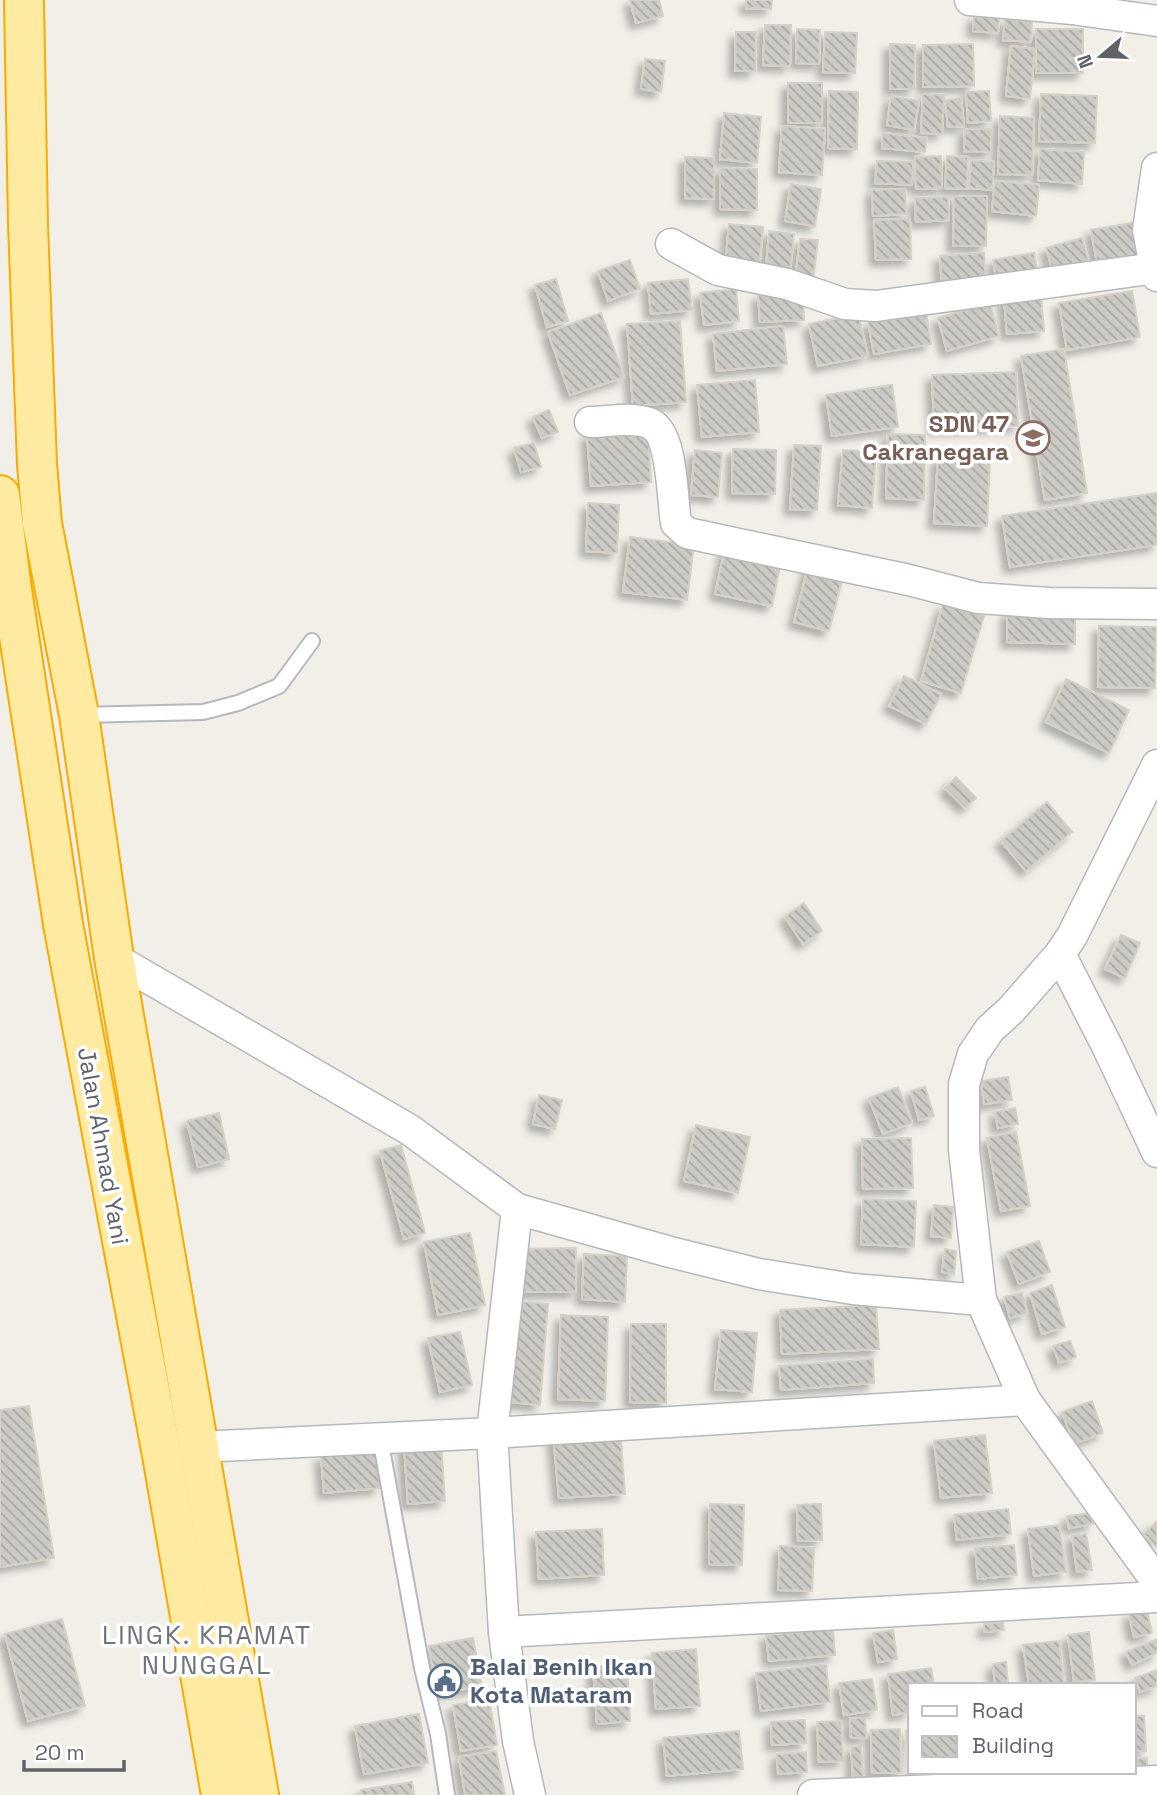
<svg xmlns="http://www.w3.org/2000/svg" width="1157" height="1795" viewBox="0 0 1157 1795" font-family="'Space Grotesk',sans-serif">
<defs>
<pattern id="building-back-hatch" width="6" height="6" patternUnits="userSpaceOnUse" patternTransform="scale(1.75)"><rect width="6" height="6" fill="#cccac5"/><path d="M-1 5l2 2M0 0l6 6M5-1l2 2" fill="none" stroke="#a9a8a4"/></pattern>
<filter id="shadow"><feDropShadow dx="-6" dy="6" stdDeviation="3.5" flood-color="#0004"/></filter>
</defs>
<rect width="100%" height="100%" fill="#f1efe8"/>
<!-- building -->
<g fill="url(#building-back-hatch)" stroke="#d6d1c6" stroke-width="2" filter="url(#shadow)">
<polygon points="630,0 659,0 663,16 636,23"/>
<polygon points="746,0 772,0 771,9 746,8"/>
<polygon points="974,16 999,17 998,33 973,31"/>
<polygon points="1005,19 1032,22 1031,42 1003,40"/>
<polygon points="765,25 791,25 790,66 763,65"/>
<polygon points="797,29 820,30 819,64 796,63"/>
<rect x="1036" y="29" width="47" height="44"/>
<polygon points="736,32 756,32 755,71 735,71"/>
<polygon points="825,32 857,33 855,73 823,72"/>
<polygon points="890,44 915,45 914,89 890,89"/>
<polygon points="973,44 974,86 923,87 923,45"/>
<polygon points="1011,46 1035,49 1030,99 1006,96"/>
<polygon points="645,59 665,61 661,92 641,89"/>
<rect x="788" y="83" width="34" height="40"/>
<polygon points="829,91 858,92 857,149 828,148"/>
<polygon points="989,91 991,121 968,123 966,92"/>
<polygon points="923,94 944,95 942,134 921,133"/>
<polygon points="1041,94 1097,96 1095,143 1039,141"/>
<polygon points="891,96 919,101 914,130 887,125"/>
<polygon points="961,98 964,126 948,127 945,100"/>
<polygon points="724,113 761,117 757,163 720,159"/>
<polygon points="1000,116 1034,118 1032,175 998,174"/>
<polygon points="782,126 825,129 822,175 779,172"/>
<polygon points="965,129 991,129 991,152 964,151"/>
<polygon points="883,133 927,138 925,152 882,148"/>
<polygon points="1040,149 1084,152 1082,184 1038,180"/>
<polygon points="941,156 942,188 916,189 915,157"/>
<polygon points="947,156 968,157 967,189 945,188"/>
<polygon points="685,157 714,158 714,199 685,198"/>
<polygon points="971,160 994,162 992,190 969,188"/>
<polygon points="877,161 913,162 912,185 875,183"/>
<polygon points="720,168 757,169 757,210 720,209"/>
<polygon points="995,181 1039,185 1036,216 992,211"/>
<polygon points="791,184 821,189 815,226 785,221"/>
<polygon points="905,189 906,214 873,216 872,190"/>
<polygon points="954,196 987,196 986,246 953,246"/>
<polygon points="948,197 949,220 916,222 915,198"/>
<polygon points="910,219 911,259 876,260 874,220"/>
<polygon points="1137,222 1143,255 1097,263 1091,230"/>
<polygon points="729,224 763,227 759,270 725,267"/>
<polygon points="769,231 794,234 790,272 766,269"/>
<polygon points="1082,238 1090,265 1054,275 1046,248"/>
<polygon points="800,239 818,240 813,281 795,279"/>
<polygon points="984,253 986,289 942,292 940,256"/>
<polygon points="1034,253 1038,276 997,283 993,260"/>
<polygon points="630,260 640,289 608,301 598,271"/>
<polygon points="556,279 568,321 547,327 535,285"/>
<polygon points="688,279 692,310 651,314 648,283"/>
<polygon points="736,289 739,321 704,325 700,293"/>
<polygon points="1132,291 1140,337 1067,350 1059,303"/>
<polygon points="803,293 804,320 760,322 758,295"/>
<polygon points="1041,295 1044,331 1007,334 1004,298"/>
<polygon points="990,303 999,336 947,351 938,318"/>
<polygon points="926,312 931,344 874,354 868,322"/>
<polygon points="601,313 624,377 570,395 548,332"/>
<polygon points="858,314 868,356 818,366 809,324"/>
<polygon points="680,321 686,402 633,406 627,324"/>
<polygon points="783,326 787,364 717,371 713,334"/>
<polygon points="1064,349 1087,493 1045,500 1021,356"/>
<polygon points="1016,372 1018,426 934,429 932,375"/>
<polygon points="755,380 759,432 702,437 697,385"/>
<polygon points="892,385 898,427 832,436 826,395"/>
<polygon points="549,410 558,432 542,438 533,417"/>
<polygon points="648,430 651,482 591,486 587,434"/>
<polygon points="888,434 925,435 924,500 886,498"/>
<polygon points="534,443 541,467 521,472 514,448"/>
<polygon points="794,445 821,446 817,510 790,509"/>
<polygon points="733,449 776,450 775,494 732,493"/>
<polygon points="695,450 722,453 718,497 691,495"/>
<polygon points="843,450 876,452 872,508 838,505"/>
<polygon points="938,457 990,459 987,526 934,523"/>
<polygon points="1157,493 1157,545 1010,567 1002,516"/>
<polygon points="588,503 619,505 617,553 586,551"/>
<polygon points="630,537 694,545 687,600 623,592"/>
<polygon points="725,549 781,560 772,606 715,594"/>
<polygon points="810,560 845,569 829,631 794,622"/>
<polygon points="943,604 984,616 961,693 921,681"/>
<polygon points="1007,612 1075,614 1075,644 1007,642"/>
<polygon points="1099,626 1156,627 1155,688 1098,687"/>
<polygon points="904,676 941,694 926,724 889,706"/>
<polygon points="1066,679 1129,710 1109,753 1046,722"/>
<polygon points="956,777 976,798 965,808 945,788"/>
<polygon points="1047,802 1072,832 1026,871 1001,841"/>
<polygon points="804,903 822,931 803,944 785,917"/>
<polygon points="1121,935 1140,943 1125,978 1105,969"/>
<polygon points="1008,1077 1012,1100 984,1104 981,1081"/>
<polygon points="898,1087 912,1123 883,1134 869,1098"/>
<polygon points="925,1087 934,1116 919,1120 911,1091"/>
<polygon points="539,1095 562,1100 555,1129 533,1124"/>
<polygon points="1015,1108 1018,1124 998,1128 995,1112"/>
<polygon points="219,1113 229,1159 198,1167 187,1121"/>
<polygon points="696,1125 750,1137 738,1193 684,1181"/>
<polygon points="1016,1132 1030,1206 1001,1211 987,1138"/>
<polygon points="911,1138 913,1188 863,1189 862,1139"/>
<polygon points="401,1145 425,1233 404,1239 380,1151"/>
<polygon points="863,1199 916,1201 914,1247 861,1244"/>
<polygon points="934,1205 953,1207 951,1238 931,1236"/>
<polygon points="470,1233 485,1305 438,1315 424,1242"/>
<polygon points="1039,1241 1050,1272 1019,1284 1007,1252"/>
<polygon points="576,1248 576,1292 518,1292 517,1249"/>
<polygon points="945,1249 956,1251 954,1274 942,1272"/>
<polygon points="584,1254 627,1256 625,1302 582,1299"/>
<polygon points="1052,1285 1065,1327 1042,1334 1030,1293"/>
<polygon points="1022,1293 1027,1313 1010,1318 1004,1297"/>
<polygon points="517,1301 548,1304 540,1405 509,1402"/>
<polygon points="876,1305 879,1349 782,1354 780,1310"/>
<polygon points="561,1315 608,1317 605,1401 558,1399"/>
<polygon points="631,1324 666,1324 666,1403 630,1402"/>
<polygon points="721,1330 757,1333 752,1392 715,1389"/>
<polygon points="460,1332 472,1385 440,1392 428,1338"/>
<polygon points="1070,1341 1076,1357 1059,1363 1053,1346"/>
<polygon points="873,1359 874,1383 781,1390 779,1366"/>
<polygon points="1092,1401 1103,1433 1074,1444 1062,1412"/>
<polygon points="29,1406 54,1558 0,1567 0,1410"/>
<polygon points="620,1428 625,1494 559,1498 553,1433"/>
<polygon points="985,1435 992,1493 941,1498 934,1441"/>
<polygon points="441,1442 445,1501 408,1504 404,1444"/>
<polygon points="377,1452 380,1488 324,1493 321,1456"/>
<polygon points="710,1504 744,1505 742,1565 709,1564"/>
<polygon points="821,1504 822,1540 798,1541 797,1505"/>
<polygon points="1008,1509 1011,1534 957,1540 954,1515"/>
<polygon points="1091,1513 1093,1524 1069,1528 1067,1516"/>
<polygon points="1157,1521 1157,1548 1144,1534"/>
<polygon points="1059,1525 1066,1572 1034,1576 1028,1529"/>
<polygon points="602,1529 604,1575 539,1579 536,1532"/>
<polygon points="1086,1534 1092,1570 1077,1572 1072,1536"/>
<polygon points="1014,1545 1017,1575 978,1579 975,1548"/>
<polygon points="780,1546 814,1548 812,1591 778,1590"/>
<polygon points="1147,1610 1152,1633 1134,1637 1129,1614"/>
<polygon points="62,1619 85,1706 28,1721 5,1634"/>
<polygon points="1003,1622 1004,1630 984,1632 984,1624"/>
<polygon points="833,1629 835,1655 769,1661 766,1635"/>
<polygon points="893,1630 897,1659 878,1662 873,1633"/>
<polygon points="1089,1632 1095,1680 1074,1682 1068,1635"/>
<polygon points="473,1638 482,1686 437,1694 429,1646"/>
<polygon points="1157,1639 1157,1653 1132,1665 1126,1652"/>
<polygon points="1059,1641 1064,1685 1029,1685 1023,1645"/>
<polygon points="696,1649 700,1706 656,1709 652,1653"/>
<polygon points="1006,1662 1008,1684 995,1685 993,1664"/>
<polygon points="627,1664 630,1721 597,1724 593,1667"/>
<polygon points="826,1664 830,1702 761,1711 756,1673"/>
<polygon points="931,1668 934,1685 910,1685 910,1712 893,1715 888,1674"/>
<polygon points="1157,1670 1157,1686 1140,1692 1135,1678"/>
<polygon points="872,1679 877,1710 844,1715 839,1683"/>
<polygon points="489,1699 497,1745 461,1751 453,1705"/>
<polygon points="419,1714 428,1763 364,1774 355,1726"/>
<polygon points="1134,1716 1144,1716 1146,1751 1134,1751"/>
<polygon points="850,1718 865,1718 866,1738 851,1738"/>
<polygon points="805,1720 806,1743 772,1745 771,1722"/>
<polygon points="841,1721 843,1761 819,1762 817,1722"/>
<polygon points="900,1729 901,1773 872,1773 871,1730"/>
<polygon points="910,1730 910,1772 906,1731"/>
<polygon points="739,1731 743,1769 667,1776 663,1738"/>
<polygon points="861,1746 863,1777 853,1778 851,1747"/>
<polygon points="496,1751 505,1795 465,1795 459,1757"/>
<polygon points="806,1752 807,1772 778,1774 777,1754"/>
<polygon points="1147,1758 1147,1769 1134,1769 1134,1759"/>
<polygon points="412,1782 414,1795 362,1795 361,1790"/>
</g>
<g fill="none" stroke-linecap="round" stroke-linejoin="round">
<defs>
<g id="service">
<polyline points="80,715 203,712 238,703 279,686 312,641"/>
<polyline points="380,1438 422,1668 438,1734 447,1795"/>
</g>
<g id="minor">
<polyline points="970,0 1072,9 1157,21"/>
<polyline points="1157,168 1148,230 1157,276"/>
<polyline points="671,244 718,270 787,284 845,304 876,306 1156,268"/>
<path d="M590,422c18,0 45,-6 61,2 22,11 21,75 25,99l11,10 222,47 69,18 71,5 108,1"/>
<polyline points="1157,765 1072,936 1060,954 1011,1010 990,1029 973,1054 964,1084 964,1150 981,1300 1025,1400 1157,1582"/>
<polyline points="1060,954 1108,1048 1157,1152"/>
<polyline points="114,958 410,1130 517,1209 670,1252 759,1274 853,1289 981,1300"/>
<polyline points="517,1209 492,1433 504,1632 518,1741 530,1795"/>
<polyline points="197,1447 492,1433 1025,1400"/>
<polyline points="504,1632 1157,1597"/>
<polyline points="813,1795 1157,1781"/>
</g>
<g id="trunk">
<polyline points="24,0 28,224 37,464 42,523 79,715 114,958 259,1795"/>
<polyline points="0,495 12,590 63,924 162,1455 221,1795"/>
</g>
</defs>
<!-- service casing -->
<use href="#service" stroke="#b5b8bc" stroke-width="18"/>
<!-- minor casing -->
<use href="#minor" stroke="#b5b8bc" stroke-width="33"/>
<!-- trunk casing -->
<use href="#trunk" stroke="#f9ab00" stroke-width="42"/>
<!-- service -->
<use href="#service" stroke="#fff" stroke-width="14"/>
<!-- minor -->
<use href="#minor" stroke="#fff" stroke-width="30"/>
<!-- trunk -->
<use href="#trunk" stroke="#feeaa1" stroke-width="38"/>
</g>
<!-- icons -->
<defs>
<symbol id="school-ring" viewBox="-11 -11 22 22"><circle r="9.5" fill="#fff" stroke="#8d6e63" stroke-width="1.5"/><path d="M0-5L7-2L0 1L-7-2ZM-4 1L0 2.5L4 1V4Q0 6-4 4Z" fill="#8d6e63"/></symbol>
<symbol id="civic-ring" viewBox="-11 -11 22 22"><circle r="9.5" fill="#fff" stroke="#5c6f8a" stroke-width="1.5"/><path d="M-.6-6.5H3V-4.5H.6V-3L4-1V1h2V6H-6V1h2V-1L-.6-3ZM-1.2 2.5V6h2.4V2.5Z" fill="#5c6f8a"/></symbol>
</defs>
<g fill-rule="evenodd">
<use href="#school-ring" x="1014" y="419" width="38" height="38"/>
<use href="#civic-ring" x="426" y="1662" width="38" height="38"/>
</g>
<g text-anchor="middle" stroke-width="7" stroke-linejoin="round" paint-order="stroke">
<!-- education labels -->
<g font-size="24" font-weight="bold" fill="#785e54" stroke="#fff" text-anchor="end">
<text x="1009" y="432">SDN 47<tspan x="1009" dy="28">Cakranegara</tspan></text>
</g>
<!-- street labels -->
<g font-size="24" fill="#5f6368" stroke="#fff">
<text transform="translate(103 1146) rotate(80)" y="8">Jalan Ahmad Yani</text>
</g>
<!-- service labels -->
<g font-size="24" font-weight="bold" fill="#4e5e75" stroke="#fff" text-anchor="start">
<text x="470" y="1675">Balai Benih Ikan<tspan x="470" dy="28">Kota Mataram</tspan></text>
</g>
<!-- neighbourhood labels -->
<g font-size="26" letter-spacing="2" fill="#70757a" stroke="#fff">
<text x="207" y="1644">LINGK. KRAMAT<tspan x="207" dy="30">NUNGGAL</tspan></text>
</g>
</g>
<!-- legend -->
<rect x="908" y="1683" width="228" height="91" fill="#ffffff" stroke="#bfc1c3" stroke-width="2"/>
<rect x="922" y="1706" width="35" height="10" fill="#ffffff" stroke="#bfc1c3" stroke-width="2"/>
<text x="972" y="1718" font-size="21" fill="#5f6368">Road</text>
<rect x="922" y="1736" width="35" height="21" fill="url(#building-back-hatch)" stroke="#bfc1c3" stroke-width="2"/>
<text x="972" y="1753" font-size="21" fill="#5f6368">Building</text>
<!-- north arrow -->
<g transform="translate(1101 56) rotate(251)" stroke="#ffffff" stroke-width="5" paint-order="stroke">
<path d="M0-5L12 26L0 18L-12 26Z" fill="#5f6368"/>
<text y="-10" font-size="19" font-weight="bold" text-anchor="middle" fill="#5f6368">N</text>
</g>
<!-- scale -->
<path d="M24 1760v10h100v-10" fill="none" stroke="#5f6368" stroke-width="3.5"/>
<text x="35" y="1760" font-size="21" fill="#5f6368" stroke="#ffffff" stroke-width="5" paint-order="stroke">20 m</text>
</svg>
